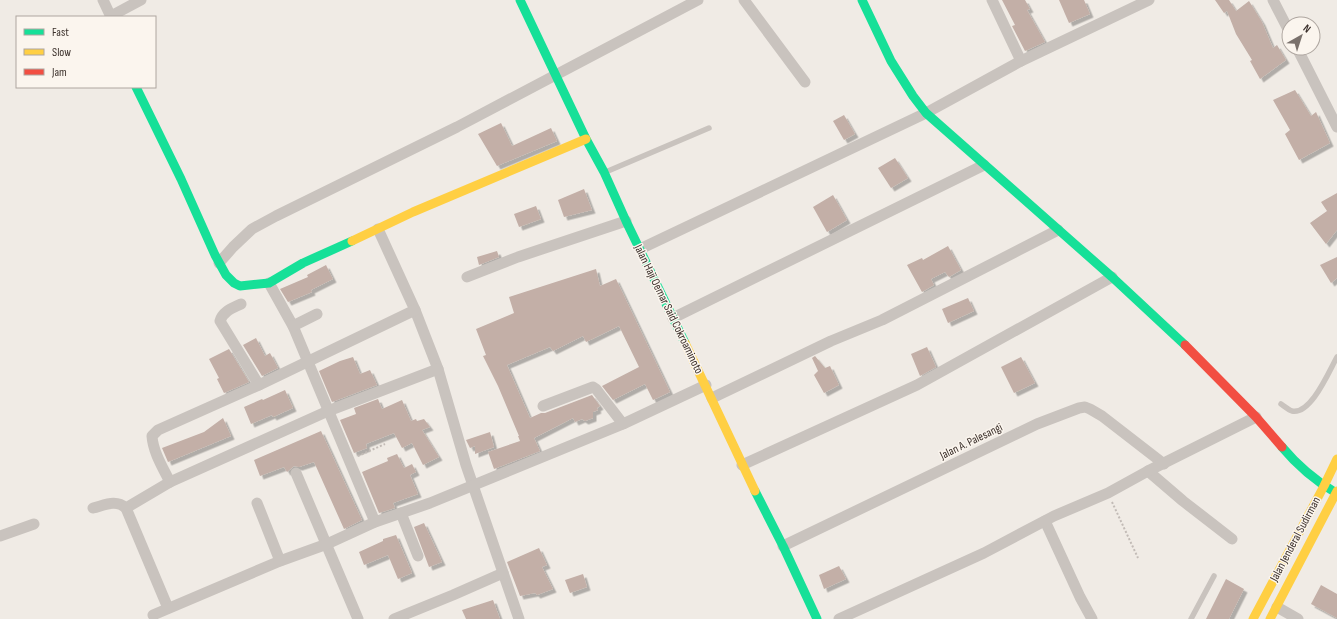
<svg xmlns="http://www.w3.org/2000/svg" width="1337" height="619" viewBox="0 0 1337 619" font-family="'Sofia Sans Condensed',sans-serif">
<defs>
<filter id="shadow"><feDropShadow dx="3.5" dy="3.5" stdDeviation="0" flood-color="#0004"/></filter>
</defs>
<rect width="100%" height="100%" fill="#f0ebe5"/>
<!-- building -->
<g fill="#c3afa7" filter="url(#shadow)">
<polygon points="1002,0 1025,0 1030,9 1027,10 1045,42 1025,51 1012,26 1015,25"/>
<polygon points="1059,0 1084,0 1090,14 1069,23"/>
<polygon points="1215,0 1229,0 1236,11 1249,1 1262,22 1273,48 1277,45 1286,60 1260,79 1250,61 1252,60 1236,34 1227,11 1224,13"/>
<polygon points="1295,90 1311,116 1316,112 1330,143 1299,160 1285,134 1290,130 1273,100"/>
<polygon points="844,115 855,134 844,140 833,121"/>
<polygon points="501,123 512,146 551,128 557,141 497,166 478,134"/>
<polygon points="895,158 908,178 891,188 878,168"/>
<polygon points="584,189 592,210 564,217 558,200"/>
<polygon points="1337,193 1337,230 1326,244 1310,223 1327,211 1321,202"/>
<polygon points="833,195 847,220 827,232 813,207"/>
<polygon points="536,206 541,219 519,227 514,214"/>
<polygon points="948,246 961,270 949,277 945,272 931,279 934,285 922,292 907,265 922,258 923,260"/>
<polygon points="497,251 499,257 479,265 477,257"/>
<polygon points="1337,257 1337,278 1331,283 1320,265"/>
<polygon points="326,265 333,279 311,290 312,292 288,302 280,289 308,277 307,275"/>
<polygon points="596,269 600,286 616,279 670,392 653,400 645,384 613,400 602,386 639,367 619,326 586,342 583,336 553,351 550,347 507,365 530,418 541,413 545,413 592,395 600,406 597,408 598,410 593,412 593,418 585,421 582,419 575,422 573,418 534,438 540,451 494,469 488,452 520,441 518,436 519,436 498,386 483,356 486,355 476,329 514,313 509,297"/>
<polygon points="968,298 974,311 948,323 942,309"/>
<polygon points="256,338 265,356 270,353 278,368 262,376 243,345"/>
<polygon points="927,347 936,367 920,376 911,354"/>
<polygon points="229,349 249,382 224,393 217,379 219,378 209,359"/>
<polygon points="815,356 825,368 830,366 839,385 824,393 814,375 818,371 812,358"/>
<polygon points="353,357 360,374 370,370 377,385 332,402 319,371 340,361"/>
<polygon points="1021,357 1035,383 1014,393 1001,367"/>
<polygon points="285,390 293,408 273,417 272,415 251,424 244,407 262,399 263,400"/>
<polygon points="378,399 382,409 402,400 411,421 416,419 417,421 424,419 430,427 422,430 439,457 423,465 412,443 402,448 394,433 366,444 367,448 354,453 340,420 356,414 354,408"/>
<polygon points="223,418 231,436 168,462 162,448 204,432"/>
<polygon points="321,431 362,520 344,529 314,462 299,467 294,466 287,472 284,467 260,476 254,460"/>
<polygon points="490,432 494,447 475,454 475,446 470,448 466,440"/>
<polygon points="397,454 404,468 412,464 416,472 410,475 418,494 393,503 395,508 379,513 362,472 388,461 387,458"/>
<polygon points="424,523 442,562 429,567 414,527"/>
<polygon points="396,535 412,573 398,579 388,555 364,565 359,552 383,541 383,539"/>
<polygon points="539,548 547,565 542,567 553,589 537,595 535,593 520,596 507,562"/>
<polygon points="839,566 846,579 824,589 819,575"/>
<polygon points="583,574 587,587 570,593 565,580"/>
<polygon points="1226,579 1244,589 1229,619 1206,619"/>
<polygon points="1321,585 1337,594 1337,618 1311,604"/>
<polygon points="493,600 500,619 466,619 462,610"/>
</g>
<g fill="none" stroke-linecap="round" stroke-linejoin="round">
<!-- path -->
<g stroke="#c2bbb6" stroke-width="2" stroke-dasharray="2 2" stroke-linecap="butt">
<polyline points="358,456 385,444"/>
<polyline points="1112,502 1138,558"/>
</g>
<!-- lane -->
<g stroke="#c9c3be" stroke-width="5.5">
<polyline points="608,171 709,128"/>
<path d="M1281,404c3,2 8,6 11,7 19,4 37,-40 45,-54"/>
<polyline points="1191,619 1214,576"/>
</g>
<!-- street -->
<g stroke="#c9c3be" stroke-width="11">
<polyline points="103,0 111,17"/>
<polyline points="744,0 805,82"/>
<polyline points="992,0 1021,61"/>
<polyline points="1273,0 1289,31"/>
<polyline points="111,16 141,0"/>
<polyline points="1297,48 1337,127"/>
<polyline points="378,229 415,310 438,369 466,465 519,619"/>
<polyline points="640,249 926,113 1021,61 1149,0"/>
<polyline points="219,263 233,247 252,229 276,216 457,127 698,0"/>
<polyline points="467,277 518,257 626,221"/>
<polyline points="269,283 293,326 375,522"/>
<path d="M241,304c-8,4 -18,7 -21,17l39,64"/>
<polyline points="673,318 984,165"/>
<polyline points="293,326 317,314"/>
<polyline points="712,398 831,341 882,320 1058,230"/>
<polyline points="543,406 593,387 596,389 623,424"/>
<polyline points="742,465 917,385 1112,277"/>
<polyline points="1148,471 1183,501 1232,539"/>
<polyline points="296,473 358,619"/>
<path d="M170,482c-7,-14 -17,-30 -18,-46l6,-6 101,-45 156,-75"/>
<polyline points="257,503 280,561"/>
<path d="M93,508c12,-3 23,-9 33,0l44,-26 158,-71 110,-42"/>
<polyline points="126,508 168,608"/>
<polyline points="401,513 418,556"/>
<polyline points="1045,521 1080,597 1092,619"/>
<polyline points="0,536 34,524"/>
<polyline points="783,546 1037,424 1079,408 1085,407 1090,409 1102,416 1164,464"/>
<polyline points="1277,607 1298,619"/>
<polyline points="153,615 280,561 327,544 375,522 430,503 623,424 706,385"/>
<polyline points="394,619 453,595 503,573"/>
<polyline points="839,619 984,553 1054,516 1108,493 1148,471 1256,417"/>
</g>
<!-- fast -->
<g stroke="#16e098" stroke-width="9">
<polyline points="520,0 586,139 604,172 626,221 685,343"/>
<polyline points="862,0 891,61 913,96 926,113 1112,277 1185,345"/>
<polyline points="136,87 181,179 215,255 226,275 234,283 240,286 269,283 303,263 352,241"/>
<path d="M1282,447c15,18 34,34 54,46"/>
<polyline points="755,491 783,546 817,619"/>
</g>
<!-- slow -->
<g stroke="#ffcf43" stroke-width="9">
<polyline points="352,241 413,212 586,139"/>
<polyline points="685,343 755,491"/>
<polyline points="1253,619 1324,486 1337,459"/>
<polyline points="1270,619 1337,491"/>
</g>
<!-- jam -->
<polyline stroke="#f24e42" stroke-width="9" points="1185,345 1256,417 1282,447"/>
</g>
<g text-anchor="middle" stroke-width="3" stroke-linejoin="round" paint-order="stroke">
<!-- street labels -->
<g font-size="12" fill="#3b302b" stroke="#fbf5ee">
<text transform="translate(669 309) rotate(64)" y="4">Jalan Haji Oemar Said Cokroaminoto</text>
<text transform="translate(971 441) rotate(-26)" y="4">Jalan A. Palesangi</text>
<text transform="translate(1295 539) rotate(-62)" y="4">Jalan Jenderal Sudirman</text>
</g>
</g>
<!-- legend -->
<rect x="16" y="16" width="140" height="72" fill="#fbf5ee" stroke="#aea6a0"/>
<rect x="24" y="29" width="20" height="6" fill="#16e098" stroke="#aea6a0"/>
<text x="52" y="36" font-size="12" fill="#3b302b">Fast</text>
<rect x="24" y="49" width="20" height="6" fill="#ffcf43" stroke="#aea6a0"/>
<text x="52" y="56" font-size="12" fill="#3b302b">Slow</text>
<rect x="24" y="69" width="20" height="6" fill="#f24e42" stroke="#aea6a0"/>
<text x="52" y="76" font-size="12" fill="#3b302b">Jam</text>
<!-- north arrow -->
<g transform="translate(1301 36) rotate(39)"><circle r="19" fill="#fbf5ee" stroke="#aea6a0"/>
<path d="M0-3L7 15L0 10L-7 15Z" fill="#7a716c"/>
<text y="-6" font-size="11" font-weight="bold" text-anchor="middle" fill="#3b302b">N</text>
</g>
</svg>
